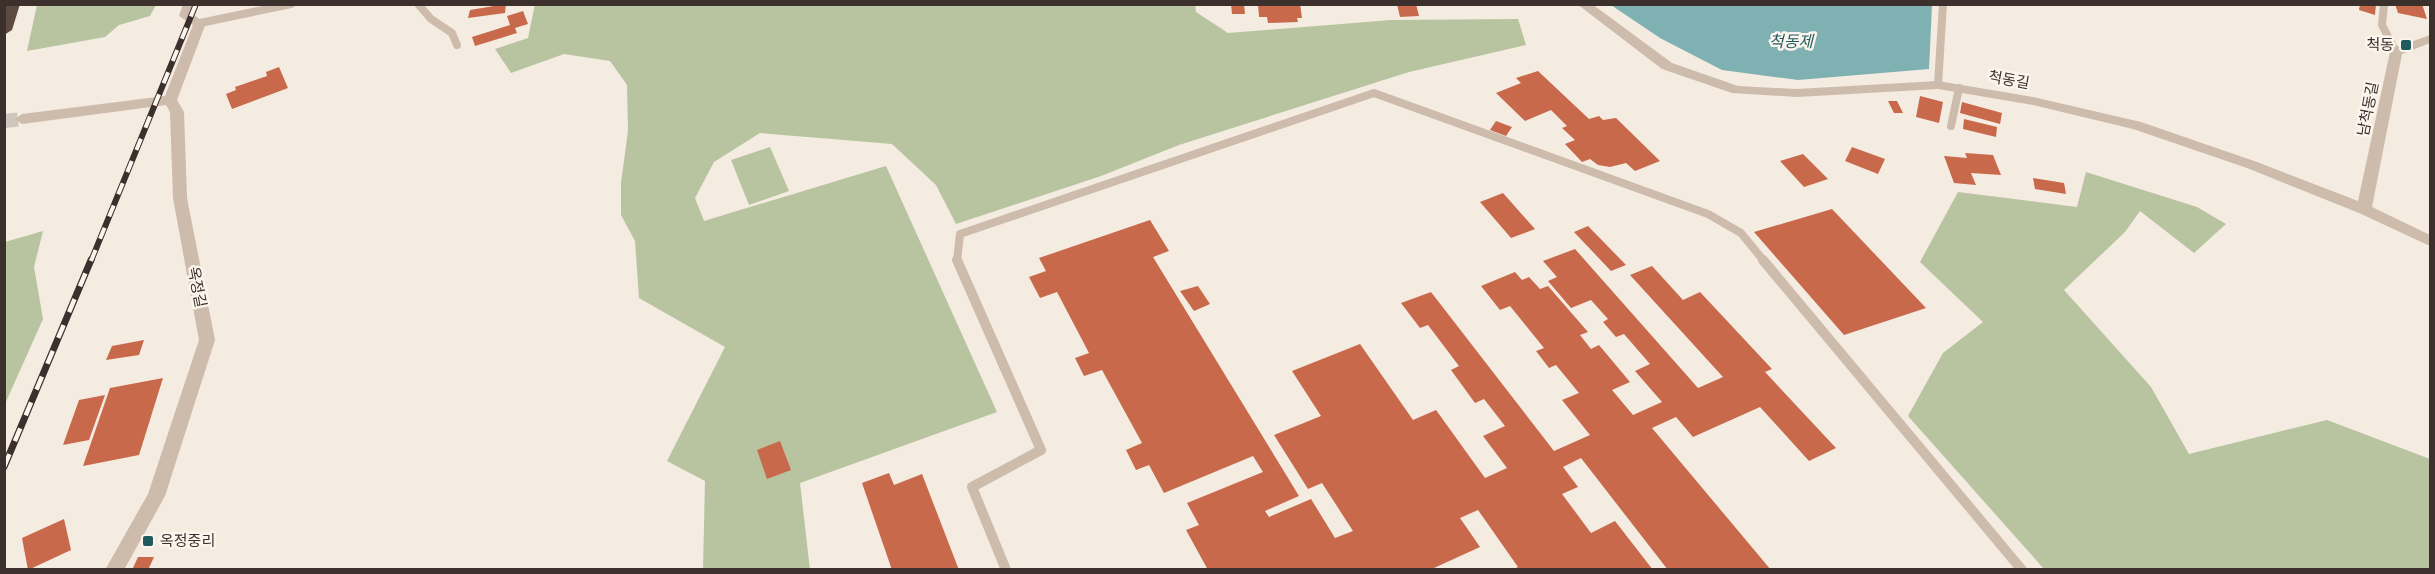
<svg xmlns="http://www.w3.org/2000/svg" width="2435" height="574" viewBox="0 0 2435 574" font-family="'PT Sans Narrow','Noto Sans KR',sans-serif">
<rect width="100%" height="100%" fill="#f4ebe1"/>
<!-- green -->
<g fill="#b8c4a0">
<polygon points="535,4 1195,4 1196,12 1228,33 1391,20 1518,19 1526,45 1409,72 1179,145 1101,176 956,224 936,185 892,144 760,133 714,162 695,198 704,221 886,166 997,412 800,483 810,570 703,569 705,481 667,461 725,347 639,298 635,241 621,215 621,183 628,131 627,85 610,61 564,54 511,73 495,49 528,38"/>
<polygon points="37,5 37,4 156,5 150,16 119,25 105,37 27,51"/>
<polygon points="770,147 789,191 749,205 731,160"/>
<polygon points="2086,172 2197,207 2226,224 2194,253 2140,211 2125,232 2064,290 2151,387 2189,454 2327,420 2430,459 2430,569 2044,569 1908,416 1943,353 1983,322 1920,262 1958,192 2077,207"/>
<polygon points="43,231 34,267 43,319 5,404 5,242"/>
</g>
<!-- water -->
<polygon fill="#7fb0b2" points="1611,5 1932,5 1929,69 1798,80 1722,70 1660,38"/>
<!-- building -->
<g fill="#c8694b">
<polygon points="506,4 505,13 468,18 470,10"/>
<polygon points="1231,4 1244,4 1245,14 1232,14"/>
<polygon points="1258,4 1300,4 1302,18 1297,18 1298,22 1268,23 1267,17 1259,17"/>
<polygon points="1397,4 1416,4 1419,16 1400,17"/>
<polygon points="2360,4 2376,4 2375,15 2359,10"/>
<polygon points="2395,4 2422,4 2427,19 2398,13"/>
<polygon points="523,11 528,24 515,28 517,33 475,46 472,37 510,25 507,16"/>
<polygon points="279,67 288,88 232,109 226,94 236,90 235,87 267,76 266,72"/>
<polygon points="1538,71 1589,119 1599,116 1603,120 1616,118 1660,161 1635,171 1626,163 1610,167 1598,165 1590,159 1582,162 1565,144 1575,140 1562,128 1567,126 1551,110 1525,121 1496,93 1521,83 1516,78"/>
<polygon points="1920,96 1943,102 1939,123 1916,117"/>
<polygon points="1888,101 1897,101 1903,113 1894,113"/>
<polygon points="1962,102 2002,113 2000,124 1960,113"/>
<polygon points="1964,119 1997,127 1996,137 1963,129"/>
<polygon points="1496,121 1512,127 1506,136 1490,130"/>
<polygon points="1852,147 1885,159 1878,174 1845,161"/>
<polygon points="1965,153 1993,155 2001,175 1971,173 1976,185 1954,183 1944,156 1967,158"/>
<polygon points="1803,154 1828,179 1804,187 1780,161"/>
<polygon points="2033,178 2064,183 2066,194 2035,189"/>
<polygon points="1503,193 1535,229 1511,238 1480,202"/>
<polygon points="1832,209 1926,308 1844,335 1754,232"/>
<polygon points="1150,220 1169,251 1153,257 1299,496 1265,511 1269,517 1311,499 1335,538 1353,531 1322,483 1308,489 1274,435 1321,416 1292,371 1360,344 1413,420 1436,410 1485,478 1507,468 1483,436 1505,426 1484,399 1475,403 1451,370 1459,366 1428,325 1420,328 1401,303 1431,292 1554,451 1590,435 1562,400 1579,393 1556,365 1549,368 1536,351 1544,348 1510,306 1500,310 1481,286 1515,272 1522,280 1529,277 1540,289 1548,286 1588,332 1580,335 1591,349 1599,345 1630,382 1612,390 1633,415 1662,402 1635,371 1650,364 1624,334 1616,337 1603,322 1608,319 1591,300 1571,308 1548,281 1557,277 1543,261 1575,249 1698,388 1723,377 1630,275 1652,266 1683,300 1700,292 1772,369 1765,372 1836,448 1809,461 1760,407 1693,437 1676,417 1652,428 1771,570 1668,570 1581,458 1563,467 1578,487 1562,494 1591,533 1615,521 1653,570 1511,570 1518,567 1478,510 1460,518 1480,547 1434,568 1435,570 1208,570 1186,530 1199,525 1187,503 1263,472 1253,456 1164,493 1149,465 1136,470 1126,450 1142,443 1102,370 1084,376 1075,358 1089,353 1057,292 1040,298 1029,277 1046,271 1039,258"/>
<polygon points="1588,226 1626,265 1611,271 1574,232"/>
<polygon points="1198,286 1210,304 1194,311 1180,291"/>
<polygon points="144,340 139,355 106,360 112,346"/>
<polygon points="163,378 139,455 83,466 110,388"/>
<polygon points="105,395 89,440 63,445 79,400"/>
<polygon points="780,441 791,470 767,479 757,450"/>
<polygon points="889,473 894,485 922,474 959,570 892,570 862,483"/>
<polygon points="64,519 71,550 28,570 22,538"/>
<polygon points="138,557 154,557 148,570 132,570"/>
</g>
<g fill="none" stroke-linecap="round" stroke-linejoin="round">
<!-- street-tunnel -->
<polyline stroke="#cfc6bd" stroke-width="14" stroke-dasharray="14 7" stroke-linecap="butt" points="4,121 22,119"/>
<!-- lane-far1 -->
<g stroke="#cdbbac" stroke-width="8">
<polyline points="418,4 431,19 452,33 457,45"/>
<polyline points="2384,4 2382,25 2396,52"/>
<polyline points="200,23 291,4"/>
<polyline points="1938,85 1943,4"/>
<polyline points="1951,126 1959,88"/>
<polyline points="957,261 960,234 1374,93 1708,214 1741,233 1764,261"/>
</g>
<!-- lane -->
<g stroke="#cdbbac" stroke-width="10">
<polyline points="957,260 1041,450 972,487 1006,570"/>
<polyline points="1763,260 2022,570"/>
</g>
<!-- street -->
<g fill="#cdbbac" fill-rule="evenodd">
<polygon points="183,4 195,4 192,14 206,23 177,100 184,112 187,198 215,340 165,496 124,570 105,570 148,494 199,340 173,198 170,112 166,105 22,124 15,119 22,114 165,96 193,25 179,16"/>
<polygon points="1577,4 1592,4 1672,63 1738,86 1797,89 1938,81 2033,97 2141,122 2257,162 2358,201 2390,52 2391,49 2430,35 2430,43 2402,54 2372,207 2430,235 2430,246 2359,213 2247,168 2133,129 2033,105 1938,89 1797,97 1732,93 1662,69"/>
</g>
<!-- highway -->
<polygon fill="#5c4a42" fill-rule="evenodd" points="5,4 20,4 12,30 4,35"/>
<defs>
<polyline id="rail-far1" points="91,261 196,4"/>
<polyline id="rail" points="4,467 91,260"/>
</defs>
<!-- rail-far1 casing -->
<use href="#rail-far1" stroke="#3b302b" stroke-width="6"/>
<!-- rail casing -->
<use href="#rail" stroke="#3b302b" stroke-width="7"/>
<!-- rail-far1 -->
<use href="#rail-far1" stroke="#fbf5ee" stroke-width="4" stroke-dasharray="12" stroke-linecap="butt"/>
<!-- rail -->
<use href="#rail" stroke="#fbf5ee" stroke-width="4.5" stroke-dasharray="14" stroke-linecap="butt"/>
</g>
<!-- markers -->
<g fill="#1f5a5e" stroke="#fbf5ee" stroke-width="2">
<rect x="2400" y="39" width="12" height="12" rx="3"/>
<rect x="142" y="535" width="12" height="12" rx="3"/>
</g>
<g text-anchor="middle" stroke-width="5" stroke-linejoin="round" paint-order="stroke">
<!-- poi labels -->
<g font-size="15" fill="#3b302b" stroke="#fbf5ee" text-anchor="end">
<text x="2394" y="50">척동</text>
<text x="160" y="546" text-anchor="start">옥정중리</text>
</g>
<!-- street labels -->
<g font-size="15" fill="#3b302b" stroke="#fbf5ee">
<text transform="translate(2009 80) rotate(10)" y="5">척동길</text>
<text transform="translate(2368 109) rotate(-79)" y="5">남척동길</text>
<text transform="translate(197 287) rotate(79)" y="5">옥정길</text>
</g>
<!-- water labels -->
<g font-size="16" font-style="italic" fill="#1f5a5e" stroke="#fbf5ee">
<text x="1791" y="47">척동제</text>
</g>
</g>
<!-- border -->
<rect width="2435" height="574" fill="none" stroke="#3b302b" stroke-width="12"/>
</svg>
